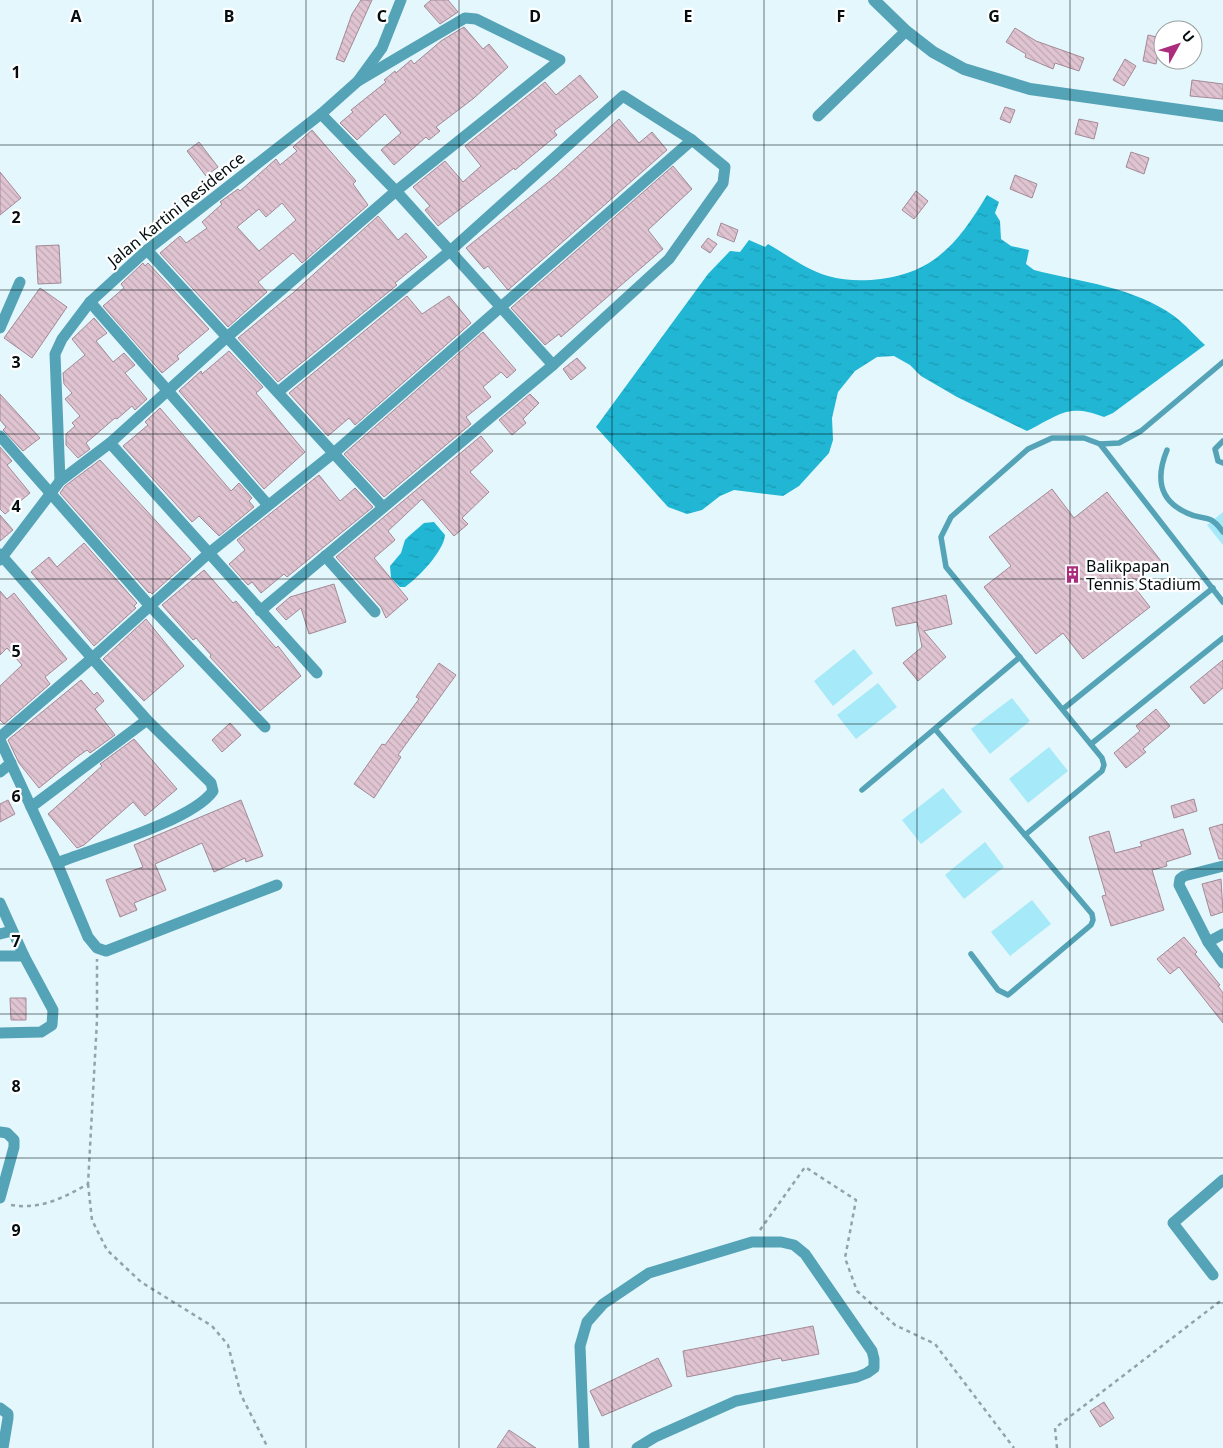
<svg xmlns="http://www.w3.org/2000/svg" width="1223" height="1448" viewBox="0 0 1223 1448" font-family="'Noto Sans',sans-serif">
<defs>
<pattern id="water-ripples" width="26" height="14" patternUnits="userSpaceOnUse" patternTransform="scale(1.25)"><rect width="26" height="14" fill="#20b6d4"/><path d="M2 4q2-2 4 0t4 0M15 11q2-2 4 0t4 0" fill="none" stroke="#1b9bb5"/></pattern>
<pattern id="building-back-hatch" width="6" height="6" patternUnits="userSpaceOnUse" patternTransform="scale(1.25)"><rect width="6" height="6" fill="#e0c4d2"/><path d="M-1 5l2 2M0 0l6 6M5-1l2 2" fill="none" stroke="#bfa7b3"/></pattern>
</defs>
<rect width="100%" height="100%" fill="#e4f7fd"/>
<!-- pitch -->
<g fill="#a6e9f9">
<polygon points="1223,512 1223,545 1207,525"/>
<polygon points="854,649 873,673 833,706 814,681"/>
<polygon points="878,683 897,707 856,739 837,715"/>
<polygon points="1012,698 1030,721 990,754 971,729"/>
<polygon points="1049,747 1068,771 1028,803 1009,779"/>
<polygon points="943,788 962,812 921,844 902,820"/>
<polygon points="985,842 1004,867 964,899 945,875"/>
<polygon points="1032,900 1051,924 1010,956 991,932"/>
</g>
<!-- water -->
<g fill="url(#water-ripples)">
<path d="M987,195l12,7 -4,11 5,8 1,18 10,7 18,4 -3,14 8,6c47,12 100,17 140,46 11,8 21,20 31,29l-92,68 -9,4c-37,-14 -44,-2 -77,14l-70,-34 -36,-21 -11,-11 -16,-9 -17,1 -22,14 -17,21 -6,26 1,22 -4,13 -30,33 -16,10 -49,-6 -14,6 -18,14 -15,4 -19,-7 -72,-80 112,-153 22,-23 10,1 9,-12 16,7 3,-3c19,11 39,26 60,32 17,5 36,5 53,3 55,-7 79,-39 106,-84z"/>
<path d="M434,522l11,13c-1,16 -27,43 -40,52h-5l-9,-9 -1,-12 11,-13 4,-13 4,-4 15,-13z"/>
</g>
<!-- building -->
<g fill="url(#building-back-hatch)" stroke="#a38996" fill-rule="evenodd">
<polygon points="361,0 372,0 344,62 336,59 352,14"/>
<polygon points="431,0 448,0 458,12 440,24 424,6"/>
<polygon points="464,27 483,49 489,44 508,67 474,98 436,127 440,131 429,140 426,137 394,165 381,150 401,133 385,114 357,140 340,123 353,112 351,110 386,82 384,80 395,71 396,73 411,60 414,64 441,41"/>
<polygon points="1015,28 1036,41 1084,58 1079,71 1055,63 1053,69 1025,57 1026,54 1006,42"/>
<polygon points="1148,35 1161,38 1156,64 1143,61"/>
<polygon points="1125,59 1136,66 1124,86 1113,80"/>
<polygon points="580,75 598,97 554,131 557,135 515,170 514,168 438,226 425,210 430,206 413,187 445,161 463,182 481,166 465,146 545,82 556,95"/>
<polygon points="1192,80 1223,84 1223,99 1190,96"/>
<polygon points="1005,107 1015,110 1010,123 1000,119"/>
<polygon points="619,119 639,143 652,132 667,150 508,290 488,266 484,269 466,248 556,176"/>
<polygon points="1079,119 1098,123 1094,139 1075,134"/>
<path d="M312,130l44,51 -3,3 15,21 -66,58 -9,-10 -35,29 9,10 -39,35 -68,-74 20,-17 6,7 21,-15 -5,-6 20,-18 -2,-2 18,-13 2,2 36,-32 4,6 17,-14 -4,-4zM282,203l14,17 -37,31 -22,-24 22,-18 7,8z"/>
<polygon points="199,142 218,167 206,176 187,151"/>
<polygon points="1131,152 1149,158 1144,174 1126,167"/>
<polygon points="673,166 692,189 648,230 663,249 561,337 559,334 545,345 511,308"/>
<polygon points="0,172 21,198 0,215"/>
<polygon points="1015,175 1037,184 1032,198 1010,189"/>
<polygon points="916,191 928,201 914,219 902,210"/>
<polygon points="378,216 398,240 406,233 427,257 395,283 397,285 278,382 238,338 294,292"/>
<polygon points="721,223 738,230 734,242 717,235"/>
<polygon points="708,238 717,244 710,253 701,247"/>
<polygon points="59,245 61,283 38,284 36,246"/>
<polygon points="143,263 145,266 148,263 209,329 177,356 179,359 162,373 103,306 124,288 121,284"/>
<polygon points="40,288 67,307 32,358 4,338"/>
<polygon points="407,296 422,314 449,296 471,323 355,425 349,418 328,436 289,393"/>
<polygon points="94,318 107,333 96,341 113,362 124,353 135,365 125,373 147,399 135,410 132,406 117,419 115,418 86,443 90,449 78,458 66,445 66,434 75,426 72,423 80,416 65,399 72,393 64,384 63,373 85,355 72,339"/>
<polygon points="483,332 516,370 507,378 501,372 483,387 491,397 466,417 471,424 384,497 344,454"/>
<polygon points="229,351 263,387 256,393 305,452 264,489 179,391 201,371 202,374"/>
<polygon points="577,358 586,368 571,380 563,369"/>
<polygon points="0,394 40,438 23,451 3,430 6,427 0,420"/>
<polygon points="530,394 539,403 523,419 526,423 512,435 499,420"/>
<polygon points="160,408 231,491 239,483 252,498 249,501 254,507 219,536 199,516 192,522 123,446 148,425 145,422"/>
<polygon points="481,436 493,451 470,472 489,492 462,518 468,524 454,536 422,499 388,531 395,540 374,558 408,599 386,618 381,607 336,557"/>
<polygon points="0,447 12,461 7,465 30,493 5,514 0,509"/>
<polygon points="100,460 191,559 152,594 150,592 149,593 60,493 65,486"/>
<polygon points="319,475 340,501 355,488 373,507 287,577 284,574 261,593 252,582 248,585 229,564 245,550 237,540"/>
<polygon points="1052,489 1074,518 1107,492 1161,561 1132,584 1150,607 1083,659 1063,633 1036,654 984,587 1011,566 989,537"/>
<polygon points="0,515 13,530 0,541"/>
<polygon points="84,543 137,603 134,606 136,608 94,646 31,572 49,557 57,567"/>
<polygon points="204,570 233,603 236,601 276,648 278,646 301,676 260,711 210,657 211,655 196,638 193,640 162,605"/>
<polygon points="334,584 346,622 309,634 301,608 286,620 276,609 290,597"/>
<polygon points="0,591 7,599 14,593 67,659 45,677 50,684 4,724 0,720 0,686 22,665 7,648 0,655"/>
<polygon points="946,595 952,624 924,631 946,657 918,681 903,663 922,647 917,622 896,626 892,608"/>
<polygon points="146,619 184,666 144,701 103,659"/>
<polygon points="1223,660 1223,688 1204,704 1190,687"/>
<polygon points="439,663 456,675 398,755 401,757 374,798 354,784 382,744 385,745 419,699 416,697"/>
<polygon points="81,680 94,695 97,692 104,701 95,709 115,735 90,753 87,750 77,757 39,788 19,763 8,740"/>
<polygon points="1156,709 1170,726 1143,749 1146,752 1126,768 1114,753 1140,731 1136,726"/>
<polygon points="230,723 241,735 222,752 212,740"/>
<polygon points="134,739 177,789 145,816 133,802 84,845 77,848 48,814 102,766 100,764"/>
<polygon points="1194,799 1197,811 1174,818 1171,806"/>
<polygon points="8,800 15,814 0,822 0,804"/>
<polygon points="241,800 263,856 246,862 245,858 214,872 202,843 155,864 166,890 134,903 137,910 120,917 106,880 143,867 134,845"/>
<polygon points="1223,824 1223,859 1219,859 1209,828"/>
<polygon points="1183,829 1191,854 1166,862 1167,866 1152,870 1164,910 1111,926 1102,896 1106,895 1089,837 1109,831 1115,853 1142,846 1140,842"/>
<polygon points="1221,879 1223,912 1211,916 1202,884"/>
<polygon points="1184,937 1197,952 1195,954 1220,985 1218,986 1223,993 1223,1023 1179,967 1170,974 1157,959"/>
<polygon points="10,998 26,998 26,1020 11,1020"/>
<polygon points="813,1326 819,1354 782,1361 781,1358 687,1377 683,1351"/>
<polygon points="658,1358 672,1386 602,1416 590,1391"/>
<polygon points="1104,1402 1114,1418 1100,1427 1090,1411"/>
<polygon points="509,1430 536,1448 497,1448"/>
</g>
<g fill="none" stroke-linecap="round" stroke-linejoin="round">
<!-- path -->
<g stroke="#93a3a7" stroke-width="2.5" stroke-dasharray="4 4" stroke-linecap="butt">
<polyline points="88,1184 92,1220 107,1250 141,1282 212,1326 228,1345 241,1395 268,1448"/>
<path d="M11,1205c29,5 52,-7 77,-21l9,-164v-61"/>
<polyline points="760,1230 805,1167 856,1200 845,1258 857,1291 895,1325 935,1344 1014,1448"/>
<polyline points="1057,1448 1055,1428 1223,1299"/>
</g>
<!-- service -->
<g stroke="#55a3b6" stroke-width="5.5">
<polyline points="1223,441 1215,449 1218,461 1223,463"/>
<polyline points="1100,444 1223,602"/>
<path d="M1167,450c-11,27 -9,50 20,63 17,9 21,-2 36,19"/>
<polyline points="1063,709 1213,588"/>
<polyline points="935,729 1025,835"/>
<polyline points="1091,744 1223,638"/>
<polyline points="862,790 1020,657"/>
<polyline points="971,954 998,990 1008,995 1091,925 1093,920 1092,914 1025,835 1102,771 1104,765 1102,758 946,567 941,537 951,517 1028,449 1052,438 1084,438 1100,444 1119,443 1141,431 1223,362"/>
</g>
<!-- minor -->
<g stroke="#55a3b6" stroke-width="11">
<polyline points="321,114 396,191 553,365"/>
<polyline points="818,116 906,31"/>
<polyline points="147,250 383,507"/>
<polyline points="90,302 268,505"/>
<polyline points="0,328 20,282"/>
<polyline points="0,436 150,606 265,727"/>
<polyline points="110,443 317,673"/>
<polyline points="60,481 55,354 62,339 90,302 147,250 321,114 358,81 382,48 401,0"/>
<path d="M0,554l147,166 64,63 2,8c-21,30 -118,57 -156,72l-57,-123"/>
<polyline points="325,556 375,612"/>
<polyline points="0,560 60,481 110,443 226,338 396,191 560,60 476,19 465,18 358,81"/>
<polyline points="260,611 553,365 669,259 723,183 725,167 692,140 623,96 450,251 278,392"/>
<polyline points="0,737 91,659 209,553 335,452 692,140"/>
<polyline points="0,772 11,763"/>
<polyline points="31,807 147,720"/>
<polyline points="57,863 88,937 97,948 106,951 277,885"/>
<polyline points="1223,866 1184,876 1180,879 1179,885 1208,942 1223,963"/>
<polyline points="0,903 24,956 53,1010 52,1025 41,1032 0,1033"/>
<polyline points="0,934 12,931"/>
<polyline points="1208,942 1223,934"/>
<polyline points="0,956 24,956"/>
<polyline points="0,1132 7,1133 14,1140 14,1147 0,1198"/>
<polyline points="1213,1275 1173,1223 1223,1180"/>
<polyline points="0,1408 8,1414 8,1418 3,1448"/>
<polyline points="584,1448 580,1346 587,1322 603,1304 649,1273 752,1242 781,1242 794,1245 805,1254 872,1351 874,1359 874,1368 867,1373 857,1377 736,1401 655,1437 637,1448"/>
</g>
<!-- tertiary -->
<polyline stroke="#55a3b6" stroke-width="12" points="874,0 906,31 933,52 964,69 1030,89 1223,116"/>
</g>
<!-- grid -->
<path fill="none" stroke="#040e10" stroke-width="1" stroke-opacity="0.55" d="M153,0v1448M306,0v1448M459,0v1448M612,0v1448M764,0v1448M917,0v1448M1070,0v1448M0,145h1223M0,290h1223M0,434h1223M0,579h1223M0,724h1223M0,869h1223M0,1014h1223M0,1158h1223M0,1303h1223"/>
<!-- icons -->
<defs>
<symbol id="building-bare" viewBox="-9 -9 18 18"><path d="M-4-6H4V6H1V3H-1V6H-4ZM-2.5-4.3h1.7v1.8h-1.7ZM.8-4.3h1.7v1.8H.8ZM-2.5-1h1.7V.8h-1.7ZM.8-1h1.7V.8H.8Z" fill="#ab2c7c" stroke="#fff" stroke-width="2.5" paint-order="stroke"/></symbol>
</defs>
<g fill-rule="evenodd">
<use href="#building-bare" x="1060" y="562" width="25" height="25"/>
</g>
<g text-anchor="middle" stroke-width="4.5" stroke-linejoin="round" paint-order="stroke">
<!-- street labels -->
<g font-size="16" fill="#040e10" stroke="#fff">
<text transform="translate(176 209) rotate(-39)" y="6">Jalan Kartini Residence</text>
</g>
<!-- poi labels -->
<g font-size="16" fill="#040e10" stroke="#fff" text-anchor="start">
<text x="1086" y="572">Balikpapan<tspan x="1086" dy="18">Tennis Stadium</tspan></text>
</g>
</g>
<g font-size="16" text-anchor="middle" font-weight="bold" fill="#040e10" stroke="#fff" stroke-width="4.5" stroke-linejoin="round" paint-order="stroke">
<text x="76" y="22">A</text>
<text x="229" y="22">B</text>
<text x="382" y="22">C</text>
<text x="535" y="22">D</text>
<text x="688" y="22">E</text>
<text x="841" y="22">F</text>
<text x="994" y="22">G</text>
<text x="16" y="78">1</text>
<text x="16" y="223">2</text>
<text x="16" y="368">3</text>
<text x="16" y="512">4</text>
<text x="16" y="657">5</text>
<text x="16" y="802">6</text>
<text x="16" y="947">7</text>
<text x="16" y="1092">8</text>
<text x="16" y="1236">9</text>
</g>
<!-- north arrow -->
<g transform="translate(1178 45) rotate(50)"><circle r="24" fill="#ffffff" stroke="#9b9f9f"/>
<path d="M0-4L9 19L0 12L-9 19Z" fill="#ab2c7c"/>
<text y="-8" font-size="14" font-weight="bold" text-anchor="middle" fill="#040e10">U</text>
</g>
</svg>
